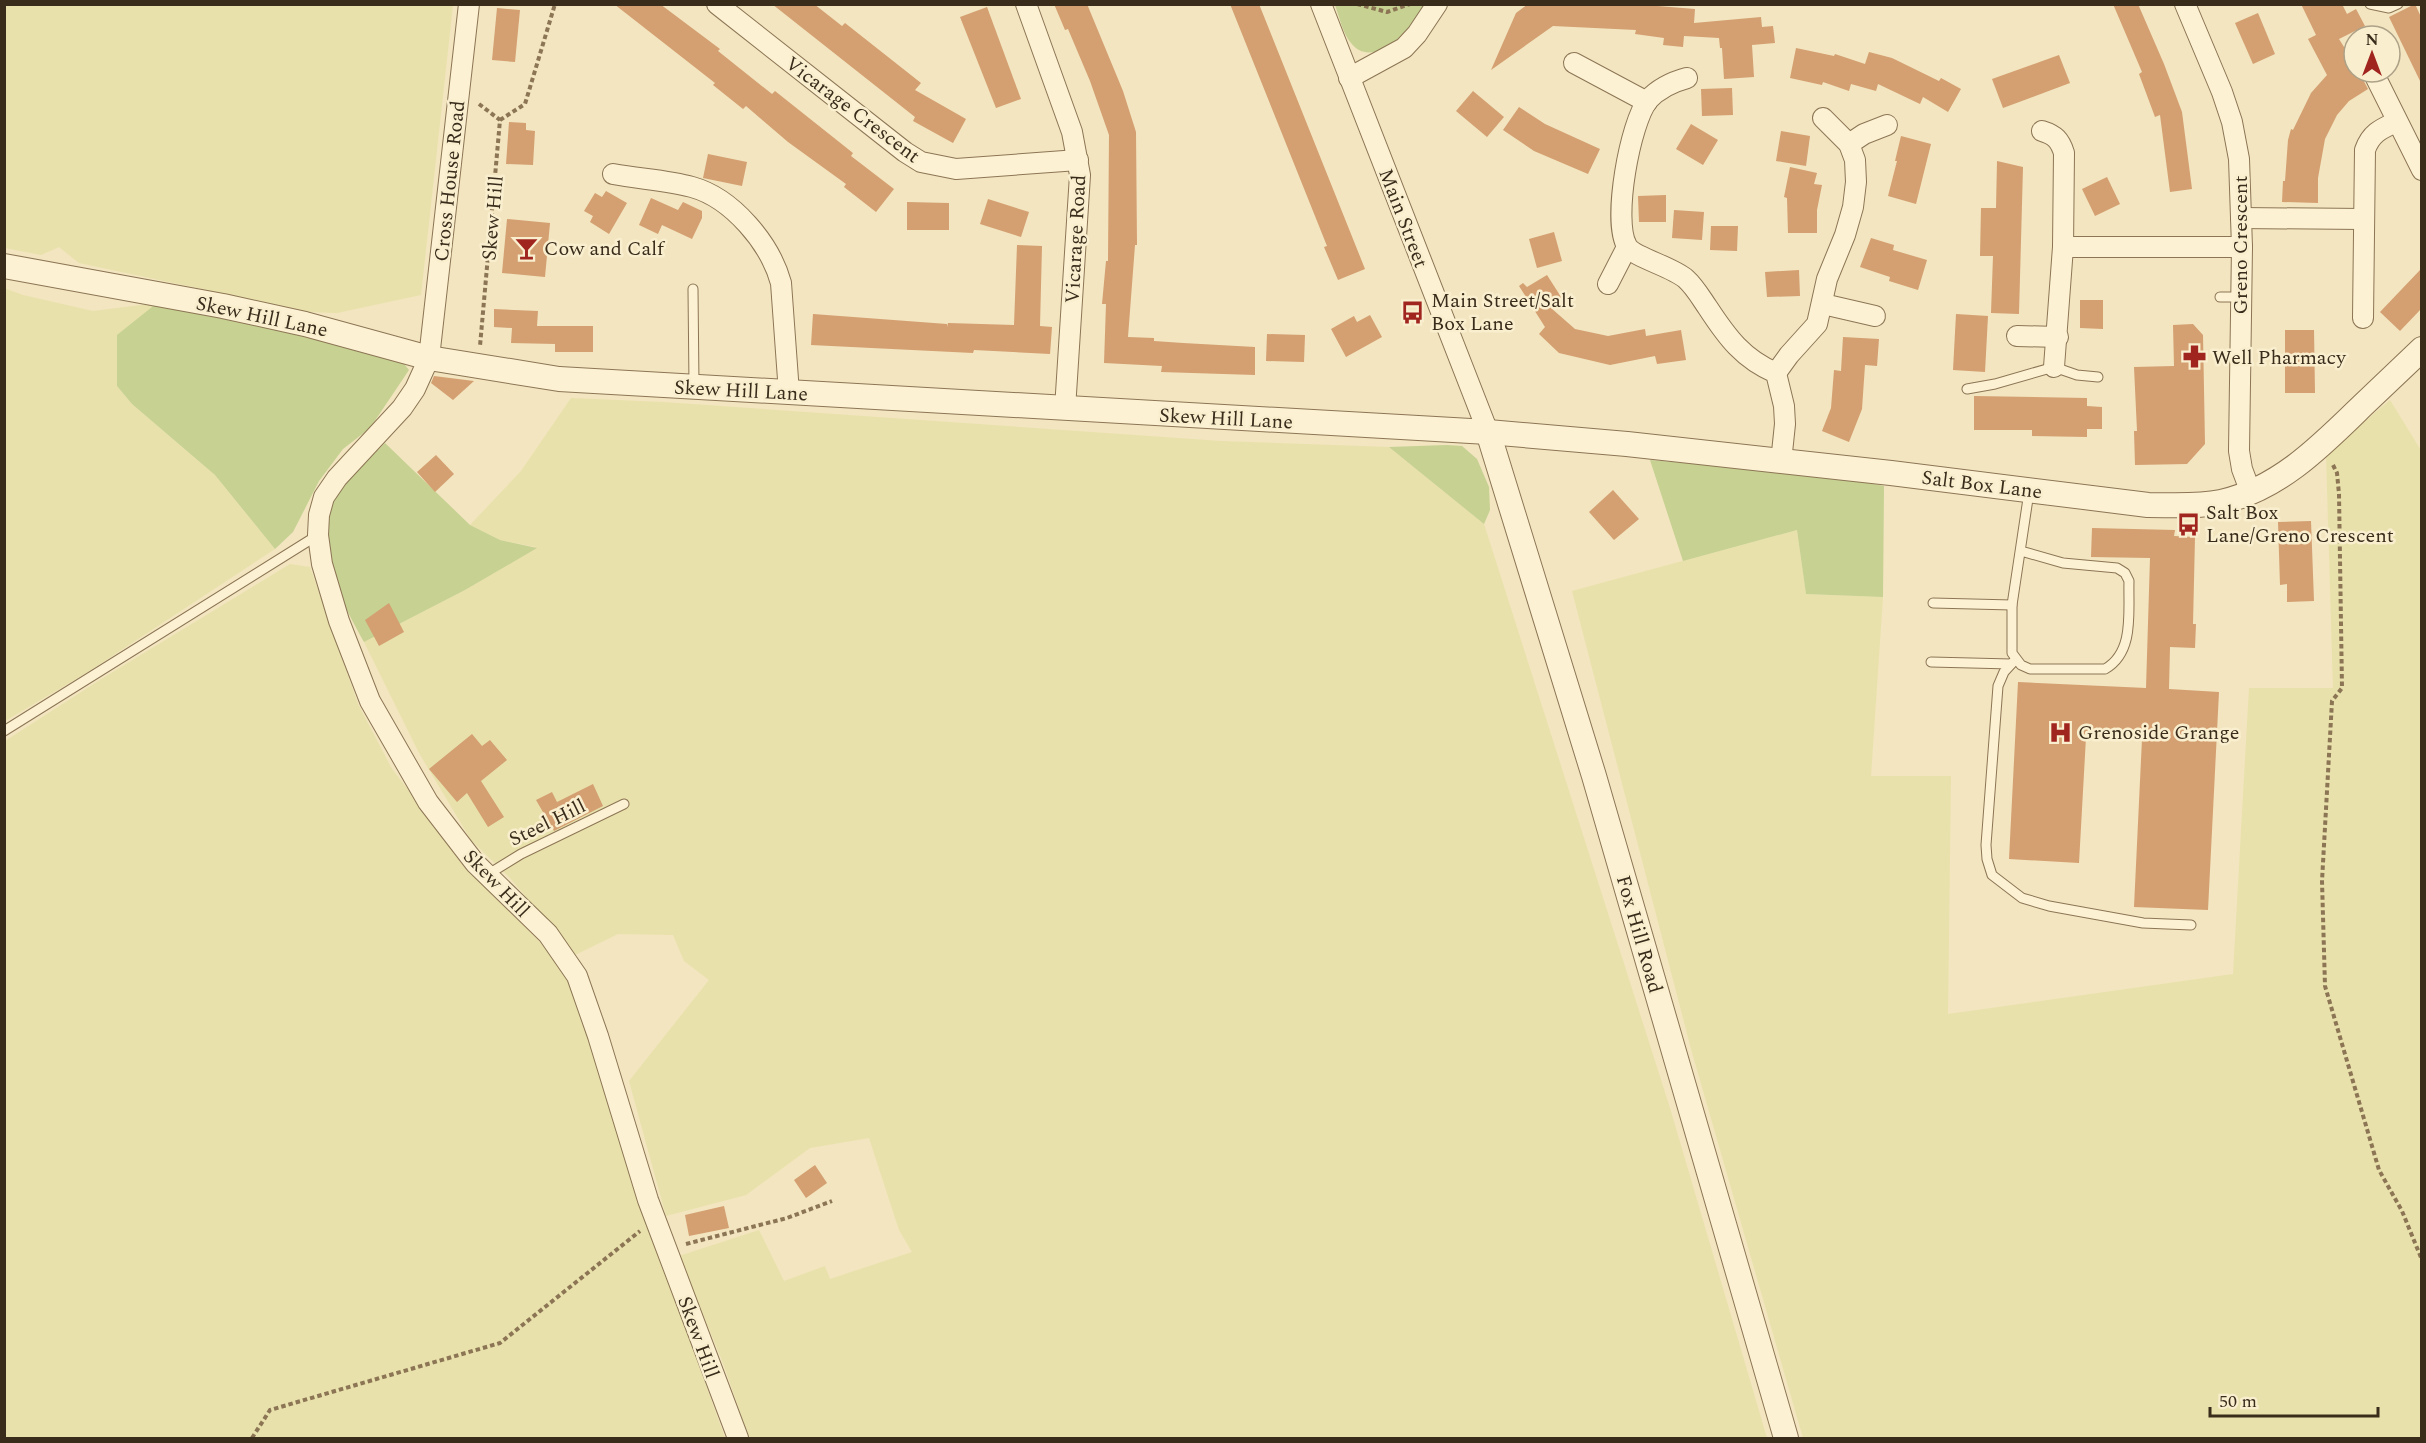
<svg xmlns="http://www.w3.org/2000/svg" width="2426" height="1443" viewBox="0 0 2426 1443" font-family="Spectral,serif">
<rect width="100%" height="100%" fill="#f2e5bf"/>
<!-- farmland -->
<g fill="#e8e1ab">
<polygon points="4,5 453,5 421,295 337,313 310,312 79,263 59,247 41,255 5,248"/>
<polygon points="4,288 23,295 93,311 157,303 117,386 132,404 215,475 275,549 88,672 5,721"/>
<polygon points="571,398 663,402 1221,441 1389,447 1484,524 1670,1108 1767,1438 749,1438 723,1363 679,1256 759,1230 784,1281 825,1266 830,1279 912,1252 899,1230 869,1138 810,1148 746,1195 666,1216 629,1081 709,980 684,961 673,935 618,934 575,955 510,878 471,840 419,753 364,642 465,590 536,547 500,540 470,525 521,471"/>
<polygon points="2390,400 2422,452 2421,1438 1803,1438 1691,1049 1572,591 1797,530 1806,594 1883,597 1871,776 1951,776 1948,1014 2233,974 2249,688 2333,688 2326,454"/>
<polygon points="290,564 310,567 358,704 392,769 453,847 508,910 567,969 643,1211 725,1438 5,1438 5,741 103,678"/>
</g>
<!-- green -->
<g fill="#c6d192">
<path d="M1335,5h89c-5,8 -10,20 -17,27 -13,13 -40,32 -56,11 -8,-9 -12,-27 -16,-38z"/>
<polygon points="157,303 197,310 400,359 409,370 370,428 343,449 319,481 293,532 275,549 215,475 132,404 117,386 117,335"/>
<path d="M385,443l85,82 30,15 37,8 -72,42 -101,52c-20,-36 -52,-93 -34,-136 9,-21 38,-46 55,-63z"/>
<polygon points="1447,445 1462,446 1477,459 1489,487 1490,510 1484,524 1389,447"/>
<polygon points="1650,460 1828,475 1884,486 1883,597 1806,594 1797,530 1683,561"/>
</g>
<!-- building -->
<g fill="#d49f71">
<polygon points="614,4 660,4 720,49 718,51 772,94 775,91 853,153 851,156 894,189 876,212 844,187 846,184 788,142 746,106 743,109 713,85 715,83"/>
<polygon points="772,4 814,4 842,26 845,23 921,83 915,90 966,119 953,143 913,121 915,117"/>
<polygon points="1054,4 1087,4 1123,91 1136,132 1137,245 1135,245 1128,337 1154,338 1154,341 1183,343 1255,347 1255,375 1161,372 1162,366 1104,363 1106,304 1102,304 1106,261 1108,261 1109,135 1090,81 1068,29 1065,30"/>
<polygon points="1230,4 1259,4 1365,269 1338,280 1324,247 1327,246"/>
<polygon points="1528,4 1633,4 1695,9 1694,23 1761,17 1762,27 1773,26 1775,43 1752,45 1754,77 1724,79 1722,48 1720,48 1719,38 1684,36 1683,47 1663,45 1664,38 1635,34 1636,30 1553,26 1491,70 1516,13"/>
<polygon points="2113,4 2138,4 2164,64 2182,112 2192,189 2170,192 2160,115 2155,117 2139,74 2142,72"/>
<polygon points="2301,4 2342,4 2347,14 2356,9 2365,26 2339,39 2354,63 2354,72 2359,72 2368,89 2349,101 2337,115 2325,139 2318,178 2318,203 2282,202 2283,181 2285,181 2288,140 2291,129 2293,130 2311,93 2327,75 2308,39 2316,35"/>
<polygon points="2415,4 2421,17 2421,83 2389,17"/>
<polygon points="987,7 1021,99 996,108 960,17"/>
<polygon points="497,8 520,10 515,62 492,60"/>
<polygon points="2258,13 2275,54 2253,64 2235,23"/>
<polygon points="1796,48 1834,56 1835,54 1865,64 1869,52 1892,58 1939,81 1941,78 1961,89 1948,112 1923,97 1920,104 1878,84 1876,91 1851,84 1849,91 1823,82 1822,85 1790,78"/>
<polygon points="2059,55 2070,83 2003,108 1992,79"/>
<polygon points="1732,88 1733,115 1702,116 1701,89"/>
<polygon points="1473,91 1504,117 1487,137 1456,111"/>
<polygon points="1519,107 1545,124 1600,149 1588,174 1534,151 1503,130"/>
<polygon points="509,122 526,123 526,130 535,131 533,165 506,164"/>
<polygon points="1691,124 1718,140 1703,165 1676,149"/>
<polygon points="1781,131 1810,136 1806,166 1776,161"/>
<polygon points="1901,136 1931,144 1916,204 1888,196 1897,161 1895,161"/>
<polygon points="708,154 747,162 742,186 703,178"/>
<polygon points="1997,161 2023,167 2019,314 1991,313 1993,256 1980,256 1981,208 1996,208"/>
<polygon points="1790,167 1817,173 1814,184 1822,185 1817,210 1817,233 1788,233 1787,198 1784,197"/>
<polygon points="2107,177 2120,204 2095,216 2082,189"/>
<polygon points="606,191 627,203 609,234 590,222 593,216 584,211 595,193 602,197"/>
<polygon points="1666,195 1666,222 1639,222 1638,196"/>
<polygon points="651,198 678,210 683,202 702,211 702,218 692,239 662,225 658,234 639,225"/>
<polygon points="988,199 1029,212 1021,237 980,224"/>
<polygon points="907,202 949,203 949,230 907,230"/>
<polygon points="1674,210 1704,212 1702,240 1672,238"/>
<polygon points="507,219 550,223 545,277 502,273"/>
<polygon points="1711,226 1738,226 1737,251 1710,250"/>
<polygon points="1554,232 1562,261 1537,268 1529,239"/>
<polygon points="1871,238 1894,245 1893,250 1927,260 1918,290 1889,281 1890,277 1860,267"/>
<polygon points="1017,245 1042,246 1040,326 1052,327 1050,354 974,350 973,353 811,345 813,314 947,324 947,327 948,323 1014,325"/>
<polygon points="2421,269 2421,309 2400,331 2380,312"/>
<polygon points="1799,270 1800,296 1767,297 1765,272"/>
<polygon points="1547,275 1563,300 1551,308 1575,329 1608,336 1645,329 1646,336 1681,330 1686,360 1657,364 1655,356 1610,365 1559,353 1539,334 1545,327 1519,286 1523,283 1527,287"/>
<polygon points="2080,300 2103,300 2103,329 2080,328"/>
<polygon points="494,309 538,311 537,326 593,326 593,352 555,352 555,344 511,343 512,328 494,327"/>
<polygon points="1956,314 1988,316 1985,372 1953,370"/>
<polygon points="1370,315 1382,337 1346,357 1331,329 1354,316 1357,322"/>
<polygon points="2193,324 2203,335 2205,444 2187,464 2135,465 2134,431 2137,431 2134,367 2174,366 2173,325"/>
<polygon points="2285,330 2314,330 2315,393 2285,393"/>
<polygon points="1267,334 1305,335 1304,362 1266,361"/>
<polygon points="1843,337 1879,339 1877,366 1865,365 1862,409 1849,442 1822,431 1831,408 1834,370 1841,371"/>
<polygon points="434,376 474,381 453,400 431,383"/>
<polygon points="1974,396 2087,398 2087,406 2102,407 2102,429 2087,429 2087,437 2032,436 2032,430 1974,430"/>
<polygon points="436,455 454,474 435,492 417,472"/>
<polygon points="1613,490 1639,519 1614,540 1589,512"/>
<polygon points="2311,521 2314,601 2287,602 2287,584 2280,585 2278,522"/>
<polygon points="2092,528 2175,530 2174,536 2195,537 2193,624 2196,624 2195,648 2170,647 2169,689 2219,692 2208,910 2134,907 2142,739 2086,737 2079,863 2009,859 2018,682 2146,688 2150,558 2091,557"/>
<polygon points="389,603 404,632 379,646 365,620"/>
<polygon points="472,734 482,746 490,740 507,760 481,781 504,817 488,827 467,793 457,802 429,769"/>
<polygon points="593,784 603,806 554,831 536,800 552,792 557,802"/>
<polygon points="815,1165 827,1183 806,1198 794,1180"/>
<polygon points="724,1206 729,1228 689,1236 685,1215"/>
</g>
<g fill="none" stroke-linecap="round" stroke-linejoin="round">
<defs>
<g id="service">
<polyline points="2370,4 2389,8 2398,4"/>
<polyline points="693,289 694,385"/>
<polyline points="2220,297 2241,297"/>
<polyline points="1967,389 1995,384 2054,367 2077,375 2098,377"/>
<path d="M2021,551l42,12 54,5 8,5 4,8c-1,30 6,71 -24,88h-75l-9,-4 -9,-12v-48l17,-113"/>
<polyline points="1933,603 2012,605"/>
<polyline points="2015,660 2004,672 1998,686 1986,845 1987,859 1992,875 2022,898 2049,906 2143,923 2191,925"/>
<polyline points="1931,662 2011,664"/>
<polyline points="4,731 318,535"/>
<polyline points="487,875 521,854 624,804"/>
</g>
<g id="minor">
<polyline points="469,4 429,358 415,389 402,408 337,478 324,497 319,515 318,535 322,564 339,621 370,701 428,802 475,863 548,934 577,976 598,1036 648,1200 738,1438"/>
<polyline points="717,4 905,152 921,162 956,169 1078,160"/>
<polyline points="1026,4 1072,132 1080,175 1065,409"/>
<polyline points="1321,4 1488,432"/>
<polyline points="2185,4 2222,92 2232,122 2239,159 2242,247 2239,451 2242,469 2251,493"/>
<polyline points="1574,63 1647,102"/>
<polyline points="2373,72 2422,170"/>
<polyline points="1349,78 1404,48 1417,34 1437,4"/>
<path d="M1687,78c-15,4 -28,10 -39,22 -18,23 -36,121 -21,146 6,11 46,21 59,33 9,8 15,19 22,29 19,29 35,51 68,65l8,33 1,18 -4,38"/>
<path d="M2042,131c13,4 18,9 22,22l-1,94 -9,120"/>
<polyline points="1849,144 1864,134 1887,125"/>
<path d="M613,174c26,5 54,6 79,13 40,11 78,56 89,96l8,110"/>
<polyline points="2241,218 2363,219"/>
<polyline points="2063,247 2242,247"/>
<polyline points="1608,284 1627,247"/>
<polyline points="1823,304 1875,316"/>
<path d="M2363,318l2,-168c6,-17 16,-21 31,-28"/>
<polyline points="2017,336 2058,337"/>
<polyline points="1776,373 1789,355 1817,324 1827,279 1845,235 1853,207 1856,182 1855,160 1849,144 1823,118"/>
</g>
<g id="tertiary">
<path d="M4,266l219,40 82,18 124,34 130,21 929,53 139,12 264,29 257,32c24,0 49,2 73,-3 58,-13 100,-56 141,-96 20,-19 40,-38 60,-57"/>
<polyline points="1488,432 1594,776 1786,1438"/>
</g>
</defs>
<!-- service casing -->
<use href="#service" stroke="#8c7555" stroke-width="11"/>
<!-- minor casing -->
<use href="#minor" stroke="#8c7555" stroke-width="22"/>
<!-- tertiary casing -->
<use href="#tertiary" stroke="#8c7555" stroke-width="26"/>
<!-- path -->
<g stroke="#8c7555" stroke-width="4" stroke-dasharray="4.5 3" stroke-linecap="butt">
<polyline points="1357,4 1387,12 1410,4"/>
<polyline points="479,104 500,120 480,346"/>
<polyline points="500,120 525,104 555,4"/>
<polyline points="2333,465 2337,473 2339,494 2342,688 2332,701 2322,881 2325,986 2379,1170 2402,1211 2422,1260"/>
<polyline points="686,1244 787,1218 832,1201"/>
<polyline points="252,1438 270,1410 500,1343 640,1231"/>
</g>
<!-- service -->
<use href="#service" stroke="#fcf2d3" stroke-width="9"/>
<!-- minor -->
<use href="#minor" stroke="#fcf2d3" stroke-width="20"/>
<!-- tertiary -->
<use href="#tertiary" stroke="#fcf2d3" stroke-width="24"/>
</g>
<!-- icons -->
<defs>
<symbol id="bar-bare" viewBox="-9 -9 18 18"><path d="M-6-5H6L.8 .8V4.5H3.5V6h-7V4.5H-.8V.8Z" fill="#a1251f" stroke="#f9efcf" stroke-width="2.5" paint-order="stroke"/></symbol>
<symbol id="bus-bare" viewBox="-9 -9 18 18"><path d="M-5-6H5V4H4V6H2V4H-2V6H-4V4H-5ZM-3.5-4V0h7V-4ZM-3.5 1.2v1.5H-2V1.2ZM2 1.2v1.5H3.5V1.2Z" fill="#a1251f" stroke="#f9efcf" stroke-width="2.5" paint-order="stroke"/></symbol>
<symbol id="pharmacy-bare" viewBox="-9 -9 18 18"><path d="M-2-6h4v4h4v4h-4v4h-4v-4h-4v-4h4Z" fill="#a1251f" stroke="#f9efcf" stroke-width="2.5" paint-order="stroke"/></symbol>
<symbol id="hospital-bare" viewBox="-9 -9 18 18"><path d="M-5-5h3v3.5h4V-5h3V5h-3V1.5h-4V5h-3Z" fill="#a1251f" stroke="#f9efcf" stroke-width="2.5" paint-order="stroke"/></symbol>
</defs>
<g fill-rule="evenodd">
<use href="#bar-bare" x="510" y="232" width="33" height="33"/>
<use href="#bus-bare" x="1396" y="296" width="33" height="33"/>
<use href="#pharmacy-bare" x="2178" y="340" width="33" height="33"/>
<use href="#bus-bare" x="2172" y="508" width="33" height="33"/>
<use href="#hospital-bare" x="2044" y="716" width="33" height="33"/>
</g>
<g text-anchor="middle" stroke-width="5" stroke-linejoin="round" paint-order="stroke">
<!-- street labels -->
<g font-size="20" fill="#3a2c1b" stroke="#f9efcf">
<text transform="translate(853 109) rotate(37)" y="7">Vicarage Crescent</text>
<text transform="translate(449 181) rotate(-84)" y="7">Cross House Road</text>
<text transform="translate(492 218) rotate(-85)" y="7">Skew Hill</text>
<text transform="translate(1404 218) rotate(69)" y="7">Main Street</text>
<text transform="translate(1075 239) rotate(-87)" y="7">Vicarage Road</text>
<text transform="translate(2240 245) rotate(-90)" y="7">Greno Crescent</text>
<text transform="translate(262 316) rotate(12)" y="7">Skew Hill Lane</text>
<text transform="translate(741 390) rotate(3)" y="7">Skew Hill Lane</text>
<text transform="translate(1226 418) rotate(3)" y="7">Skew Hill Lane</text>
<text transform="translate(1982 484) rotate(7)" y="7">Salt Box Lane</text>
<text transform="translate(547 822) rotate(-26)" y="7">Steel Hill</text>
<text transform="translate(497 883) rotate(46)" y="7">Skew Hill</text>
<text transform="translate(1640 934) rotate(74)" y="7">Fox Hill Road</text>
<text transform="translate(699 1337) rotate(70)" y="7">Skew Hill</text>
</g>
<!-- poi labels -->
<g font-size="20" fill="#3a2c1b" stroke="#f9efcf" text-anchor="start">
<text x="544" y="255">Cow and Calf</text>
<text x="1431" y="307">Main Street/Salt<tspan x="1431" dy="23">Box Lane</tspan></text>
<text x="2212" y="364">Well Pharmacy</text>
<text x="2206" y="519">Salt Box<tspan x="2206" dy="23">Lane/Greno Crescent</tspan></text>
<text x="2078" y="739">Grenoside Grange</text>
</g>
</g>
<!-- border -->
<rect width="2426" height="1443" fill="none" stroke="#3a2c1b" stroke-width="12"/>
<!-- north arrow -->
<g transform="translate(2372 54)"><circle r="28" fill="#f9efcf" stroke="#ada187" stroke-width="1.5"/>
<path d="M0-4.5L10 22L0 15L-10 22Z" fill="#a1251f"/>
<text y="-9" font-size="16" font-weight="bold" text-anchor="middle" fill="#3a2c1b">N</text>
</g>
<!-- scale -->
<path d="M2210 1407v9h168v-9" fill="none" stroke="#3a2c1b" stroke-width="3"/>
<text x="2219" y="1407" font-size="18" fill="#3a2c1b" stroke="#f9efcf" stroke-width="4.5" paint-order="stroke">50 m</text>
</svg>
